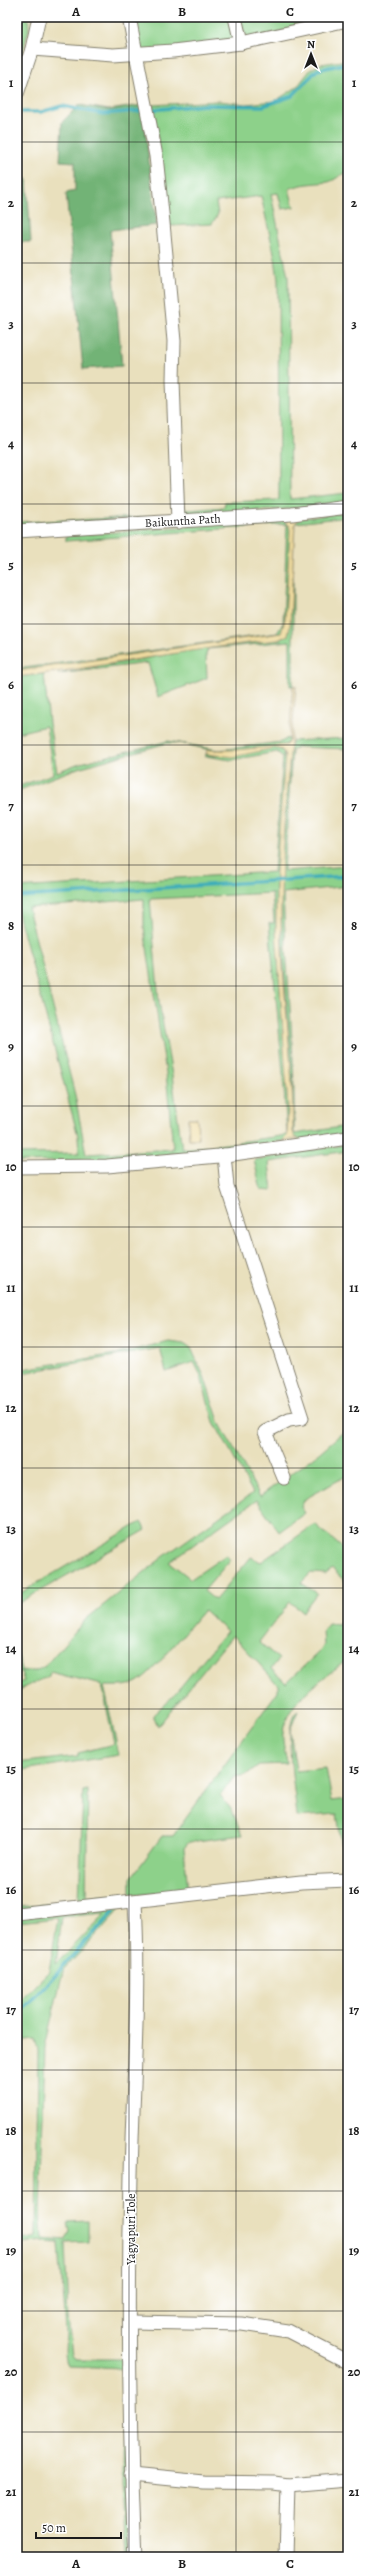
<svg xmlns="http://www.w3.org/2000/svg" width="365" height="2574" viewBox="0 0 365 2574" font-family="Alegreya,serif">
<rect width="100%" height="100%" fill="#fff"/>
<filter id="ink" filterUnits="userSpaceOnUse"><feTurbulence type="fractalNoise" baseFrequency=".025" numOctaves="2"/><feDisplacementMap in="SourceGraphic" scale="8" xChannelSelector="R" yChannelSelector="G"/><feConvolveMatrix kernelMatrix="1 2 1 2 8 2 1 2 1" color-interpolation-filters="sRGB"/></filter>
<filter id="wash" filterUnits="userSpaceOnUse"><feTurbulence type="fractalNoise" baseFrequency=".012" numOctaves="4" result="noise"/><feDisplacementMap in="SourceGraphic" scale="16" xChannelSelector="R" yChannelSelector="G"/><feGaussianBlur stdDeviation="0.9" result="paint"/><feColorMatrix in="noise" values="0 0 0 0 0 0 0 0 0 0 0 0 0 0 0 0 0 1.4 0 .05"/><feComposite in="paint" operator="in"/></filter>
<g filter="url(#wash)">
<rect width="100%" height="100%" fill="#e9e0bd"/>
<!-- green -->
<g fill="#8dd18a" stroke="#547653" fill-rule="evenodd">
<polygon points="24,17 28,17 29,30 17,70 17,41"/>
<polygon points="134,17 232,17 235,36 229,47 142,60"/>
<polygon points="239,17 328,17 328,22 248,42"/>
<path d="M348,60v112c-7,2 -14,9 -20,10 -14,2 -26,1 -39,7l5,18 -12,2 -4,-16 -7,1 17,83 2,222 58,-6v9l-32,5 -131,9 -4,-4 2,-4 5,2 36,-3 1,-5 54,-2 -1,-220 -3,-22 -14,-62 -45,6 2,12 -6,10 -42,2 -17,-121 65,-4 28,3 29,-3 22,-14 14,-18 10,-5z"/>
<polygon points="348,512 348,517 295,523 299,519"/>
<polygon points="174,516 17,526 17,522"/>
<path d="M282,519c4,3 7,5 8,11l-5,89 -4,14 -264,38v-2l260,-36 6,-10 4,-99 -221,17v-5z"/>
<polygon points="293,574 293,686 290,686 290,641 208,649 206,654 207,678 158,697 148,663 58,674 205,648 279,640 288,635 290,626"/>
<polygon points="44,674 49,723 57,772 77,764 168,741 219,750 281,742 288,738 289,741 286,745 218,752 180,743 167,743 78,768 17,791 17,787 53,774 46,726 17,733 17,677"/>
<path d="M348,738v11l-50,-2 -6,3 -8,121 64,-5v20l-65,7c3,80 13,160 11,241l54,-8v8l-49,5 -4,-2 -2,-5c1,-75 -10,-149 -12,-223 -1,-54 7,-107 9,-161l2,-7z"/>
<path d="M275,748l7,2 4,12 -10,110v57l12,179 -1,28 -5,5 -38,5h-5l-1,-4 49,-7 -4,-62 -14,-150h5l-2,-30 -122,6 9,103 13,73 10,74 52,-6 -4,4 -10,3 -133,11 -70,1v-8l62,-1 -1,-17 -61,-227v-21l257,-16 9,-115 -6,-5 -46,8 -26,-4 1,-2 9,2zM144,899v29l22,145 7,76 -87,5 -11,-59 -47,-187z"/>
<polygon points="348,1144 348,1151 269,1162 272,1191 261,1190 254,1160"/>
<path d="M168,1341l16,2 7,5 13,28 16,48 40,72 53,-38 35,-30v47l-43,24 -4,8 4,6 -26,19 -22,-32 -88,62 22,17 35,-24 4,5 -26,31 11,9 36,-43 10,5 54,-38 33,29v31l-16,-15 -6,5 -15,-1 -10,10 16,10 -13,17 -1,2 -13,-10 -31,40 20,17 -8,10 15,14 35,-33 3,-5 -1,-14 5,-7 11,1 9,-26v25l-2,2 2,4v29c-23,19 -62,41 -65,74 -1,10 3,21 4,31l-28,1 -13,10 -12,2 -14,19 12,14 10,25 -53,7 -5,6 4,43 -57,4v-17l31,-42h11l105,-145v-6l-45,-50 -75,91 -5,-11 19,-18 55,-66 -23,-21c-14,15 -52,66 -69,73 -10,4 -20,3 -31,3l15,69 -102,16v-8l61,-7v-3l36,-9 -12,-59 -52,-13 -1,4 -32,15v-7l7,-3 -3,-9h-4v-22l4,21h15l9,-5 40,-46 78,-63 90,-64 -39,-71 -14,-48 -6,-12 -28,10 -6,-24 -143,26v-4l105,-17z"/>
<polygon points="141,1522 146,1530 17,1604 17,1595"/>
<path d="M298,1711l-8,19 6,41 30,-3 6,33 16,-2v67h-3l-8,-52 -40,3c-1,-20 -16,-98 1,-106z"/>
<polygon points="88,1790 86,1896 110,1896 109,1900 17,1911 17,1907 79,1901 83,1791"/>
<path d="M120,1909l-57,62 -18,76 -5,166 2,25 24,2 4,-9 -2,-9 20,-1v21l-23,1 3,75 4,38 4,3h50l6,198h-5l-4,-78 1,-111 -56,-2c-5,-10 -2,-22 -2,-33 -1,-31 -6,-61 -7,-91l-17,-1 -25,4v-4l19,-4 2,-186 -3,-12 -18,2v-37l32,-33 9,-53 -41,4v-5zM105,1913v1l-49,50 6,-47z"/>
</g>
<!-- forest -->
<g fill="#72b376" stroke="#476849">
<polygon points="79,105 109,110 142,105 157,225 110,230 122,366 83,369 66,193 75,191 75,162 60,161 62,122"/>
<polygon points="17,179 27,179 31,242 17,242"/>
</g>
<!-- sand -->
<g fill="#eeda9e" stroke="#857b5d">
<path d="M282,519h17l-4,4 -5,103 -2,9 -10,5c-87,8 -173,27 -261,37v-6l264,-38 4,-14 5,-89 -1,-5z"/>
<path d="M293,686h3c-6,73 -15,146 -15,220 -1,76 13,150 12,226l2,5 4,2 -17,2 5,-5 1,-28 -12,-179v-57l9,-116 -3,-6 -7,-2 -42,9 -27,-3 1,-4h29l50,-5 3,-4z"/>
<polygon points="188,1118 197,1118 198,1139 189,1139"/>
</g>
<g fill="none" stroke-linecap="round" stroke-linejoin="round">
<!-- stream -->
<g stroke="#3dadb9" stroke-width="3.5">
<polyline points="22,112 41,112 62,106 103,114 205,105 263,106 292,96 317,70 348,63"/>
<polyline points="17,897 348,876"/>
<polyline points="17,2016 114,1911"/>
</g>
</g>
</g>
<g filter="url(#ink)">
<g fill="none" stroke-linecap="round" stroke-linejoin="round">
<defs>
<g id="minor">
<polyline points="129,17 156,156 163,223 174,341 173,380 178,522"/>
<polyline points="235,17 241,43"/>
<polyline points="32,49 113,55 173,51 241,43 348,20"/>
<polyline points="17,94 32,49 39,17"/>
<path id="s1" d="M17,531l275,-17 56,-7"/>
<polyline points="224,1155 227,1186 302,1418 289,1420 265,1432 284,1478"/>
<polyline points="17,1167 107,1166 219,1156 348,1138"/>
<path d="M135,1902c5,91 -2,182 -4,273 -3,127 -2,255 4,382"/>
<polyline points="17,1914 301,1882 348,1880"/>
<polyline points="131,2322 242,2324 288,2331 348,2362"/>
<polyline points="131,2475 203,2482 274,2483 288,2485 348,2480"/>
<polyline points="286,2557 288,2485"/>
</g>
</defs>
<!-- minor casing -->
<use href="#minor" stroke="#827e6c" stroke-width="15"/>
<!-- minor -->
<use href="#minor" stroke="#fff" stroke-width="13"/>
</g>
</g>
<!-- grid -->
<path fill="none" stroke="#1c1c1c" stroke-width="1" stroke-opacity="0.55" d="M129,17v2540M236,17v2540M17,142h331M17,263h331M17,383h331M17,504h331M17,624h331M17,745h331M17,865h331M17,986h331M17,1106h331M17,1227h331M17,1347h331M17,1468h331M17,1588h331M17,1709h331M17,1829h331M17,1950h331M17,2070h331M17,2191h331M17,2311h331M17,2432h331"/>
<g text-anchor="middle" stroke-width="3" stroke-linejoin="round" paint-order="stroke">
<!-- street labels -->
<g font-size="12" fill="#1c1c1c" stroke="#fff">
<text dy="4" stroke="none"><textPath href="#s1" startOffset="166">Baikuntha Path</textPath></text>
<text transform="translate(131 2229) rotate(-90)" y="4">Yagyapuri Tole</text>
</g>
</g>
<!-- margin -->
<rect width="365" height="2574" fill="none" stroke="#fff" stroke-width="44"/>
<!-- north arrow -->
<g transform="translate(311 54)" stroke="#ffffff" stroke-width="3" paint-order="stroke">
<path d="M0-3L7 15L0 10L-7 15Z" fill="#1c1c1c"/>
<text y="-6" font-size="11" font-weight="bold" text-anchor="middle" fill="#1c1c1c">N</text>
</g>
<!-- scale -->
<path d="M36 2532v6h85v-6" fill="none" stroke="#1c1c1c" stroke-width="2"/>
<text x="42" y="2532" font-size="12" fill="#1c1c1c" stroke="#ffffff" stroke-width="3" paint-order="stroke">50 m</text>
<rect x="22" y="22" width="321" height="2530" fill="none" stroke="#1c1c1c" stroke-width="1.5"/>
<g font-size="13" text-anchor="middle" font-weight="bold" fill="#1c1c1c">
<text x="76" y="16">A</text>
<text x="182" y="16">B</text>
<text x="290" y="16">C</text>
<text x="11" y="87">1</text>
<text x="354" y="87">1</text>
<text x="11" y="207">2</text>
<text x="354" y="207">2</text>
<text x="11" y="328">3</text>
<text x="354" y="328">3</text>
<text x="11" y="448">4</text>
<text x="354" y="448">4</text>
<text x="11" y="569">5</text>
<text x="354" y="569">5</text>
<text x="11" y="689">6</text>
<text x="354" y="689">6</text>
<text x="11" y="810">7</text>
<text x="354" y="810">7</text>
<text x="11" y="930">8</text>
<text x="354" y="930">8</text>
<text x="11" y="1051">9</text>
<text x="354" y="1051">9</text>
<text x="11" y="1171">10</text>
<text x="354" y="1171">10</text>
<text x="11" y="1292">11</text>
<text x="354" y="1292">11</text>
<text x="11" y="1412">12</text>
<text x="354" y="1412">12</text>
<text x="11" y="1533">13</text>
<text x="354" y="1533">13</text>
<text x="11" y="1653">14</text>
<text x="354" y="1653">14</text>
<text x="11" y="1773">15</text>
<text x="354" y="1773">15</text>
<text x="11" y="1894">16</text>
<text x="354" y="1894">16</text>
<text x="11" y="2014">17</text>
<text x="354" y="2014">17</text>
<text x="11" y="2135">18</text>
<text x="354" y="2135">18</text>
<text x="11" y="2255">19</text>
<text x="354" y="2255">19</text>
<text x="11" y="2376">20</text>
<text x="354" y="2376">20</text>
<text x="11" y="2496">21</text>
<text x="354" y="2496">21</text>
<text x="76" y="2568">A</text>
<text x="182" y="2568">B</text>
<text x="290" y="2568">C</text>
</g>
</svg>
